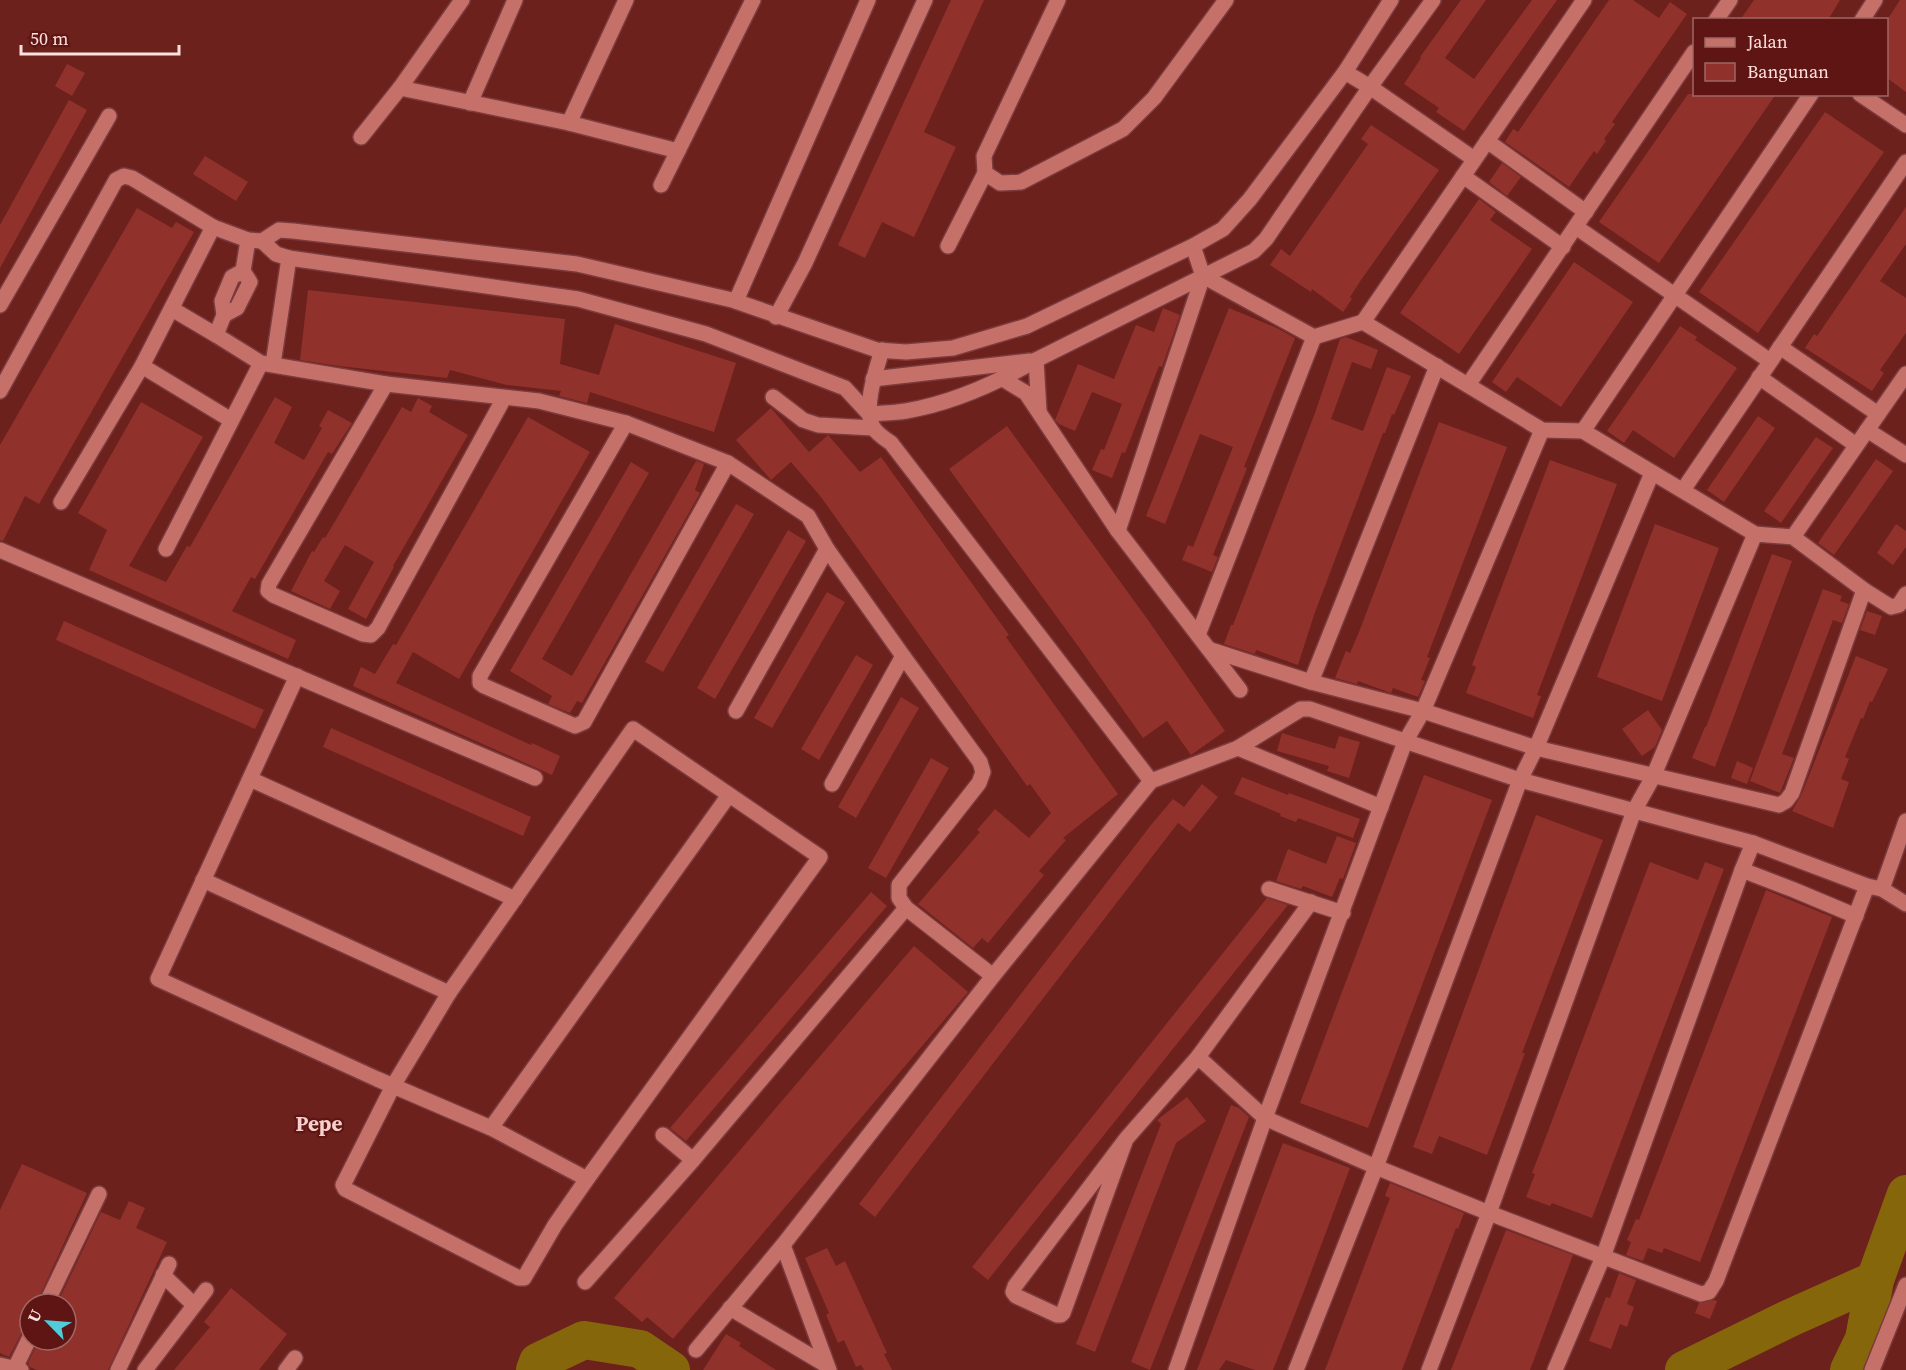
<svg xmlns="http://www.w3.org/2000/svg" width="1906" height="1370" viewBox="0 0 1906 1370" font-family="'Source Serif 4',serif">
<rect width="100%" height="100%" fill="#6c211d"/>
<g fill="none" stroke-linecap="round" stroke-linejoin="round">
<!-- river -->
<g stroke="#86660b" stroke-width="38">
<polyline points="535,1370 538,1362 584,1340 640,1349 671,1370"/>
<polyline points="1684,1370 1790,1318 1875,1280"/>
<polyline points="1849,1370 1864,1339 1875,1280 1906,1194"/>
</g>
</g>
<!-- building -->
<g fill="#91312c">
<polygon points="951,0 984,0 924,132 956,147 914,237 882,222 865,258 838,245"/>
<polygon points="1461,0 1486,0 1445,58 1474,79 1532,0 1557,0 1464,131 1436,112 1439,108 1404,84 1421,58 1420,57"/>
<polygon points="1609,0 1633,0 1659,18 1670,2 1687,14 1612,122 1615,124 1604,139 1606,141 1597,154 1594,151 1569,187 1505,142 1513,129 1518,132"/>
<polygon points="1754,0 1840,0 1828,20 1740,20"/>
<polygon points="1900,0 1906,0 1906,92 1887,78 1887,20"/>
<polygon points="67,64 85,73 72,96 55,86"/>
<polygon points="1688,94 1776,94 1659,263 1599,222"/>
<polygon points="69,100 87,110 0,268 0,225"/>
<polygon points="1825,112 1884,152 1758,333 1699,292"/>
<polygon points="1371,125 1439,170 1361,280 1350,297 1352,299 1343,312 1312,289 1311,292 1270,265 1281,249 1290,256 1368,144 1361,139"/>
<polygon points="205,156 248,182 236,201 193,174"/>
<polygon points="1502,163 1521,177 1507,196 1489,182"/>
<polygon points="1479,199 1496,212 1490,220 1532,249 1459,354 1400,313"/>
<polygon points="1906,207 1906,244 1880,281 1906,298 1906,333 1880,370 1884,373 1872,391 1805,348 1814,334 1817,336"/>
<polygon points="137,208 172,228 176,222 194,232 39,504 25,496 3,541 0,540 0,445"/>
<polygon points="1574,262 1633,302 1561,407 1517,377 1506,392 1492,382"/>
<polygon points="308,290 565,319 560,364 599,375 615,324 736,363 714,432 590,392 587,403 559,396 561,391 507,385 450,370 447,378 339,366 300,360"/>
<polygon points="1163,308 1180,315 1162,367 1159,366 1125,453 1122,452 1112,478 1092,470 1101,449 1104,450 1122,404 1092,392 1075,431 1059,424 1055,420 1078,364 1114,379 1136,325 1154,332"/>
<polygon points="1229,308 1277,328 1295,338 1244,467 1247,468 1213,555 1218,557 1212,572 1182,560 1188,545 1193,547 1233,447 1200,434 1165,524 1146,516"/>
<polygon points="1680,326 1697,337 1695,340 1737,368 1674,458 1633,430 1624,443 1607,431"/>
<polygon points="1346,337 1378,350 1371,369 1352,362 1331,419 1363,431 1387,367 1411,376 1394,415 1392,414 1385,433 1383,433 1314,615 1298,665 1256,650 1255,654 1224,644 1231,625 1233,625 1315,413 1340,339"/>
<polygon points="275,397 292,407 274,443 304,460 322,428 319,426 328,410 352,423 332,454 328,452 255,579 251,577 232,611 296,640 288,659 89,570 107,530 78,513 141,402 203,437 129,566 166,582 187,546 190,547"/>
<polygon points="418,398 432,406 429,412 468,435 393,566 394,567 366,619 348,609 374,562 345,545 324,581 340,591 330,609 291,591 312,551 314,552 323,537 325,538 337,518 402,407 411,412"/>
<polygon points="771,408 809,452 828,435 860,472 881,457 1009,635 1006,637 1118,794 1063,838 1066,840 1039,871 1044,875 988,943 982,938 973,948 918,904 980,832 977,830 995,809 1029,838 1051,813 1030,784 1027,786 821,497 791,462 771,480 736,440"/>
<polygon points="1758,416 1775,428 1724,502 1707,490"/>
<polygon points="528,417 590,452 459,679 413,652 396,683 531,745 532,743 560,756 552,775 353,686 361,667 375,674 393,644 396,645"/>
<polygon points="1439,422 1507,447 1427,657 1430,658 1421,680 1425,681 1418,697 1393,688 1391,693 1358,681 1357,684 1335,678 1346,651 1350,653 1359,632"/>
<polygon points="1007,426 1148,620 1225,731 1191,755 1167,721 1143,738 1078,646 949,469"/>
<polygon points="1816,437 1833,448 1781,523 1764,511"/>
<polygon points="1876,459 1893,471 1834,555 1818,543"/>
<polygon points="1550,460 1617,484 1537,695 1541,696 1533,718 1466,693 1476,667 1472,665"/>
<polygon points="696,461 704,464 695,490 700,493 582,703 577,701 570,713 548,704 552,696 510,671 631,462 649,473 542,659 572,676"/>
<polygon points="736,504 754,514 663,672 645,662"/>
<polygon points="1655,524 1719,548 1662,701 1597,677"/>
<polygon points="1896,524 1906,531 1906,547 1893,565 1877,553"/>
<polygon points="788,530 806,541 715,699 697,688"/>
<polygon points="1772,554 1792,561 1715,767 1692,758 1705,727 1706,727"/>
<polygon points="1823,589 1842,596 1840,601 1849,604 1842,623 1833,620 1782,754 1794,758 1780,793 1750,781"/>
<polygon points="827,592 845,602 772,728 754,718"/>
<polygon points="1867,611 1882,616 1875,635 1860,630"/>
<polygon points="64,621 264,710 255,729 56,640"/>
<polygon points="856,655 873,665 819,760 801,749"/>
<polygon points="1856,656 1888,669 1872,702 1870,701 1863,719 1861,718 1845,757 1849,759 1841,779 1849,782 1833,828 1792,811 1801,796"/>
<polygon points="901,697 919,708 856,818 838,807"/>
<polygon points="1648,710 1662,730 1655,747 1642,756 1622,729"/>
<polygon points="331,728 531,817 523,836 323,747"/>
<polygon points="1282,733 1335,749 1339,736 1360,742 1349,778 1327,771 1329,766 1277,751"/>
<polygon points="931,758 949,768 886,878 868,868"/>
<polygon points="1737,761 1753,768 1747,784 1731,778"/>
<polygon points="1424,775 1492,800 1368,1128 1300,1103"/>
<polygon points="1242,777 1288,795 1289,793 1360,819 1353,838 1298,818 1296,822 1280,816 1281,814 1234,794"/>
<polygon points="1202,784 1218,797 1190,832 1178,823 875,1217 859,1204 1151,825 1173,799 1184,807"/>
<polygon points="1536,815 1603,840 1522,1053 1525,1053 1487,1155 1439,1136 1432,1154 1413,1147"/>
<polygon points="1337,836 1356,843 1343,879 1340,878 1332,897 1303,886 1301,889 1276,881 1288,849 1326,864"/>
<polygon points="1650,862 1698,880 1705,862 1724,869 1592,1218 1552,1203 1550,1206 1526,1197 1535,1174 1532,1173 1539,1155"/>
<polygon points="1766,890 1832,917 1700,1262 1664,1248 1662,1253 1648,1248 1643,1261 1626,1255 1631,1242 1627,1240 1636,1219 1639,1220"/>
<polygon points="871,892 887,906 686,1141 670,1128"/>
<polygon points="1267,898 1288,905 988,1280 972,1267"/>
<polygon points="914,946 968,992 673,1339 647,1317 642,1322 614,1298"/>
<polygon points="1187,1097 1206,1121 1176,1143 1095,1352 1076,1344 1161,1124 1157,1120"/>
<polygon points="1231,1105 1239,1108 1249,1117 1150,1370 1131,1362"/>
<polygon points="1283,1143 1350,1168 1304,1291 1273,1370 1255,1370 1226,1360 1219,1370 1197,1370"/>
<polygon points="22,1164 87,1193 36,1304 30,1304 30,1327 22,1332 9,1357 0,1353 0,1210"/>
<polygon points="1390,1183 1464,1213 1458,1229 1456,1228 1402,1370 1325,1370 1390,1198 1385,1196"/>
<polygon points="129,1201 145,1208 136,1228 167,1242 108,1370 37,1370 30,1367 28,1363 39,1340 66,1340 66,1304 57,1304 101,1212 120,1220"/>
<polygon points="1506,1230 1573,1255 1530,1370 1451,1370"/>
<polygon points="827,1248 836,1266 845,1261 887,1353 884,1354 892,1370 864,1370 861,1365 856,1367 844,1340 838,1343 826,1315 829,1313 805,1258"/>
<polygon points="1619,1273 1636,1280 1627,1304 1634,1307 1627,1327 1620,1324 1611,1349 1589,1341 1606,1297 1610,1298"/>
<polygon points="231,1288 287,1334 259,1370 174,1370 210,1327 204,1322"/>
<polygon points="1714,1300 1717,1301 1710,1319 1695,1313 1699,1303"/>
<polygon points="726,1334 741,1343 739,1346 776,1370 703,1370"/>
</g>
<g fill="none" stroke-linecap="round" stroke-linejoin="round">
<defs>
<g id="minor">
<polyline points="1058,0 984,156 985,173 1000,183 1021,182 1123,129 1154,98 1226,0"/>
<polyline points="1716,20 1730,0"/>
<polyline points="1862,20 1875,0"/>
<polyline points="1345,72 1370,87 1474,159"/>
<polyline points="400,88 569,123 678,151"/>
<polyline points="1860,94 1906,125"/>
<polyline points="470,103 515,0"/>
<polyline points="569,123 626,0"/>
<polyline points="361,137 400,88 462,0"/>
<polyline points="1487,141 1586,212"/>
<polyline points="1463,176 1563,247"/>
<polyline points="661,185 753,0"/>
<polyline points="1576,227 1770,361"/>
<polyline points="262,241 276,254 289,258 578,299 706,334 845,388 869,414"/>
<polyline points="948,246 985,173"/>
<polyline points="243,271 232,277 222,301 224,315 216,335 261,363 386,384 539,401 626,423 728,463 808,516 827,549 903,656 980,762 983,772 979,783 899,885 899,898 906,908 993,976"/>
<polyline points="1203,276 1314,337 1363,322 1542,430 1583,431 1755,534 1793,537 1864,590 1891,607 1899,605 1906,594"/>
<polyline points="736,301 868,0"/>
<polyline points="0,305 109,116"/>
<polyline points="172,309 216,335"/>
<polyline points="224,315 237,308 250,282 243,271 248,240"/>
<polyline points="776,317 805,263 925,0"/>
<polyline points="1363,322 1584,0"/>
<polyline points="1780,347 1878,414"/>
<path d="M882,350c-6,20 -19,58 -9,77 3,6 12,12 18,16l260,338"/>
<polyline points="1036,360 1039,411"/>
<polyline points="273,364 289,258"/>
<polyline points="142,366 231,420"/>
<polyline points="1759,377 1856,445"/>
<polyline points="873,379 1030,361"/>
<polyline points="1003,379 1026,393 1118,531 1240,690"/>
<polyline points="386,384 269,584 268,591 273,595 363,634 371,635 378,628 504,398"/>
<polyline points="1468,385 1694,52"/>
<polyline points="0,391 116,180 124,176 132,178 213,227 248,240 262,241 279,230 293,231 577,264 732,300 877,350 906,352 953,348 1027,326 1193,246 1223,229 1250,199 1345,72 1391,0"/>
<polyline points="773,397 803,420 818,425 873,428"/>
<path d="M869,414c12,-1 25,-1 37,-3 46,-8 91,-28 130,-51l218,-109 12,-12 104,-152 63,-87"/>
<polyline points="626,423 480,676 480,683 484,686 575,726 584,722 728,463"/>
<polyline points="1867,430 1906,455"/>
<polyline points="1583,431 1811,94"/>
<polyline points="1683,490 1906,162"/>
<polyline points="61,502 142,366 213,227"/>
<polyline points="1118,531 1203,276 1193,246"/>
<polyline points="1793,537 1906,374"/>
<polyline points="166,549 261,363"/>
<polyline points="0,550 535,778"/>
<polyline points="1198,635 1314,337"/>
<polyline points="1211,650 1311,682 1423,711 1536,748 1779,805 1786,801 1792,793 1864,590"/>
<polyline points="297,676 158,979 377,1079 491,1128 587,1179"/>
<polyline points="1311,682 1437,366"/>
<polyline points="736,711 827,549"/>
<polygon points="633,729 820,857 587,1179 555,1225 524,1278 519,1278 345,1189 343,1185 393,1086 449,993"/>
<polyline points="1238,748 1381,807"/>
<polyline points="250,779 515,899"/>
<polyline points="832,784 903,656"/>
<polyline points="1742,870 1794,890 1856,916"/>
<polyline points="203,880 449,993"/>
<polyline points="1269,889 1343,913"/>
<polyline points="1882,889 1906,821"/>
<polyline points="1198,1057 1265,1118 1376,1167 1489,1213 1701,1294 1709,1292 1716,1281 1867,886"/>
<polyline points="491,1128 729,795"/>
<polyline points="663,1135 693,1160"/>
<polyline points="1126,1139 1063,1313 1061,1315 1057,1315 1016,1296 1013,1292 1015,1286 1126,1139 1198,1057 1311,902"/>
<polyline points="783,1245 829,1370"/>
<polyline points="163,1275 194,1305"/>
<polyline points="585,1282 693,1160 906,908"/>
<polyline points="46,1304 99,1194"/>
<polyline points="730,1308 826,1365"/>
<polyline points="696,1350 783,1245 993,976 1151,781 1238,748 1301,709 1310,709 1520,780 1753,843 1867,886 1882,889 1906,904"/>
<polyline points="0,1365 21,1370"/>
<polyline points="15,1368 30,1337"/>
<polyline points="118,1370 169,1264"/>
<polyline points="145,1370 206,1290"/>
<polyline points="286,1370 295,1358"/>
<polyline points="1176,1370 1265,1118 1405,742 1423,711 1542,430"/>
<polyline points="1296,1370 1376,1167 1520,780 1536,748 1652,473"/>
<polyline points="1429,1370 1489,1213 1634,811 1653,777 1755,534"/>
<polyline points="1555,1370 1603,1257 1742,870 1753,843"/>
<polyline points="1872,1370 1906,1285"/>
</g>
</defs>
<!-- minor casing -->
<use href="#minor" stroke="#7b3a3d" stroke-width="18"/>
<!-- minor -->
<use href="#minor" stroke="#c57169" stroke-width="15"/>
</g>
<g text-anchor="middle" stroke-width="4.5" stroke-linejoin="round" paint-order="stroke">
<!-- quarter labels -->
<g font-size="21" font-weight="bold" fill="#f6d0cc" stroke="#5f1513">
<text x="319" y="1131">Pepe</text>
</g>
</g>
<!-- legend -->
<rect x="1693" y="18" width="195" height="78" fill="#5f1513" stroke="#9f6764" stroke-width="1.5"/>
<rect x="1705" y="38" width="30" height="9" fill="#c57169" stroke="#9f6764" stroke-width="1.5"/>
<text x="1747" y="48" font-size="18" fill="#fee1de">Jalan</text>
<rect x="1705" y="63" width="30" height="18" fill="#91312c" stroke="#9f6764" stroke-width="1.5"/>
<text x="1747" y="78" font-size="18" fill="#fee1de">Bangunan</text>
<!-- north arrow -->
<g transform="translate(48 1322) rotate(295)"><circle r="28" fill="#5f1513" stroke="#9f6764" stroke-width="1.5"/>
<path d="M0-4.5L10 22L0 15L-10 22Z" fill="#52cbda"/>
<text y="-9" font-size="16" font-weight="bold" text-anchor="middle" fill="#fee1de">U</text>
</g>
<!-- scale -->
<path d="M21 45v9h158v-9" fill="none" stroke="#fee1de" stroke-width="3"/>
<text x="30" y="45" font-size="18" fill="#fee1de" stroke="#5f1513" stroke-width="4.5" paint-order="stroke">50 m</text>
</svg>
